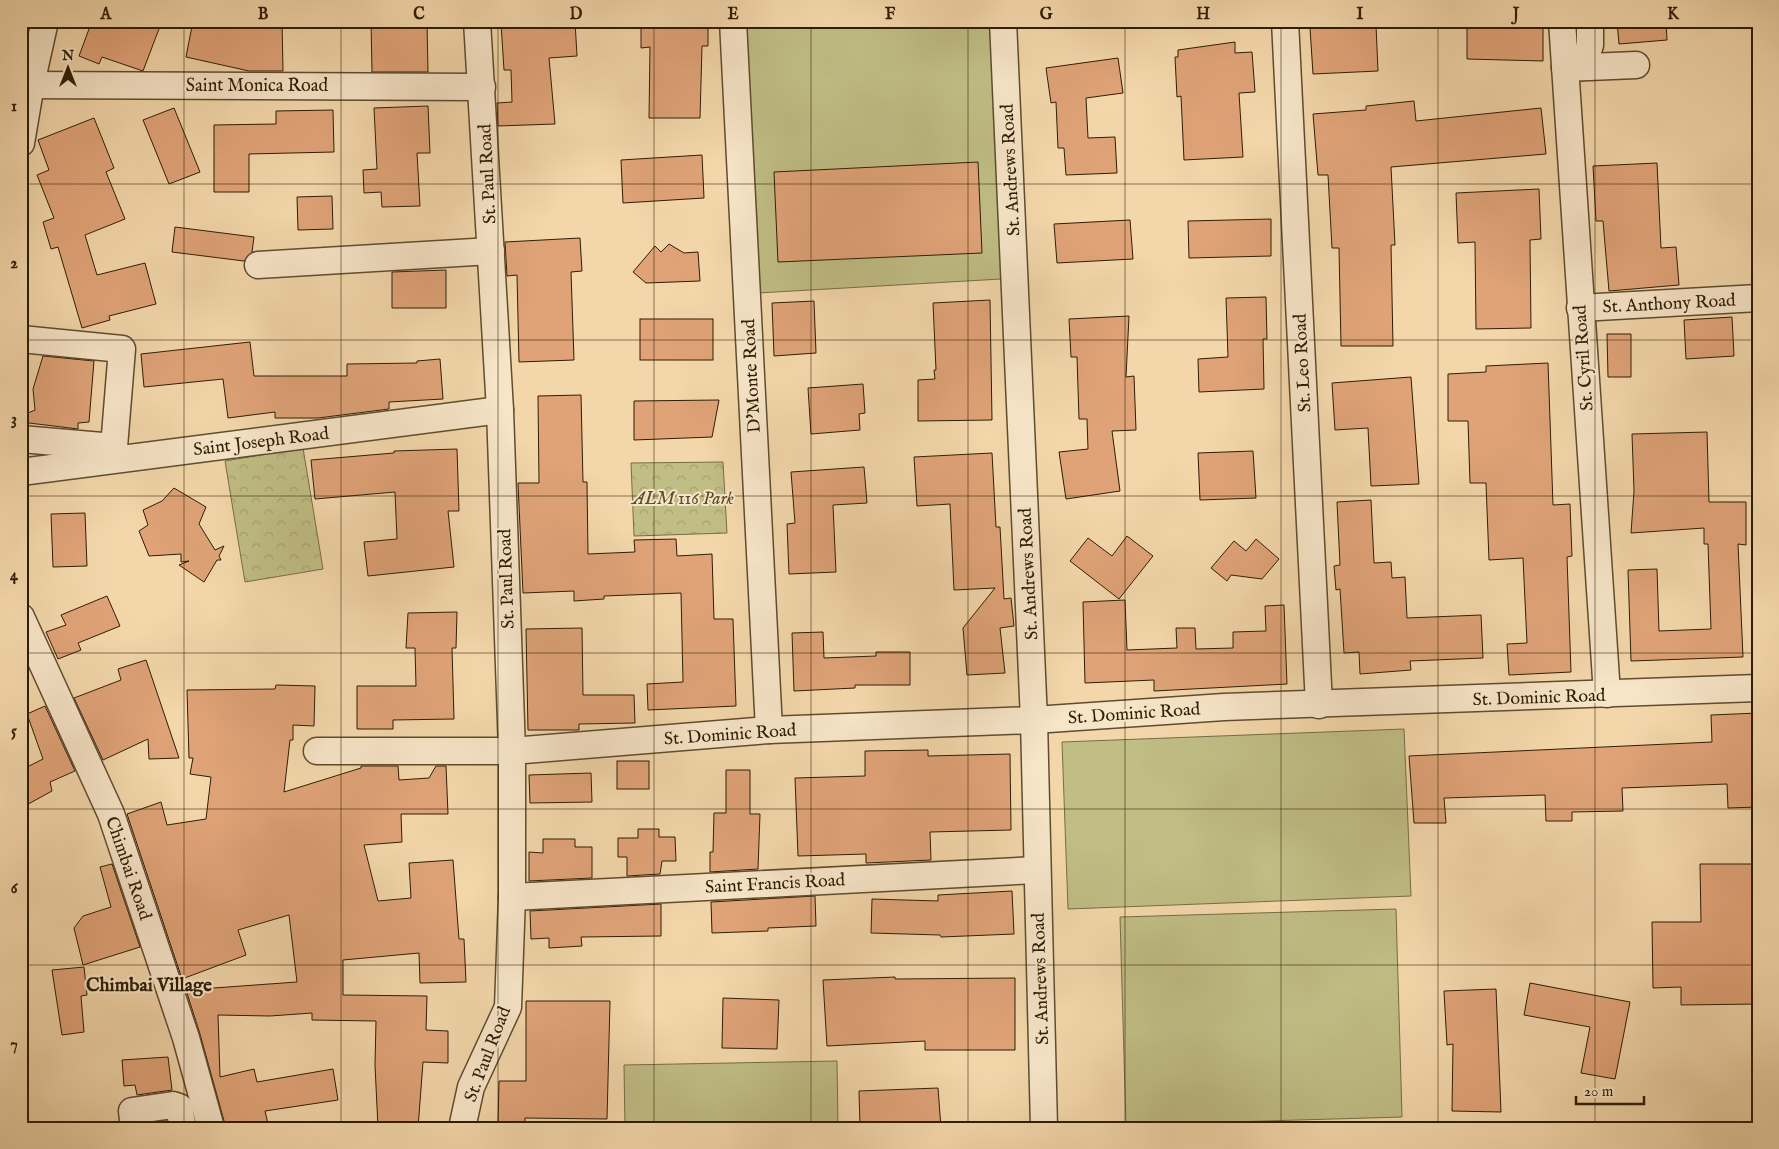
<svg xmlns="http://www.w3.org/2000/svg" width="1779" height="1149" viewBox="0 0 1779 1149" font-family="'IM FELL English',serif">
<defs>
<pattern id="park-crowns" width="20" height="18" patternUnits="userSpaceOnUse" patternTransform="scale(1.25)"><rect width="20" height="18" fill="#c0bd85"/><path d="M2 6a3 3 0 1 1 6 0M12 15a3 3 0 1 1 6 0" fill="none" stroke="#a5a271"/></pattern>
</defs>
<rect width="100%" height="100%" fill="#f3d7ab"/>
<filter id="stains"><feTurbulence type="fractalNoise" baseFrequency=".004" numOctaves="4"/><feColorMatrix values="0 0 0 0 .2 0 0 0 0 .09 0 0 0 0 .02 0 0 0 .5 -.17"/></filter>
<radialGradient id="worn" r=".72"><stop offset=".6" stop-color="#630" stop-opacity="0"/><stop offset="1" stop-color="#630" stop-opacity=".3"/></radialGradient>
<!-- park -->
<g fill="url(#park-crowns)" stroke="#776d45">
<polygon points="303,448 323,569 245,582 225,461"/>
<polygon points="723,462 727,533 634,536 631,463"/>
</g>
<!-- pitch -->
<g fill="#c0bd85" stroke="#776d45">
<polygon points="739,21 996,21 1001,279 758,293"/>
<polygon points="1404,729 1411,896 1068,909 1062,742"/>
<polygon points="1396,909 1402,1117 1126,1125 1120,917"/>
<polygon points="837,1061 838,1128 625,1128 624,1065"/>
</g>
<!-- building -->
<g fill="#e0a378" stroke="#2e1d05">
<polygon points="92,21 162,21 143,71 102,57 99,64 79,56"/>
<polygon points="193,21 282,21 283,71 249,71 186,57"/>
<polygon points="371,21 427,21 428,72 372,72"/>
<polygon points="538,21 575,21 577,56 549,58 555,124 498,126 497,103 512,102 511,70 504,70 501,24"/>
<polygon points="641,21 708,21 708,46 702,46 700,118 649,118 650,47 641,48"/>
<polygon points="1617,21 1666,21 1667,40 1619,44"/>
<polygon points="1467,24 1543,25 1543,61 1467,59"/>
<polygon points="1376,25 1378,71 1313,74 1310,28"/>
<polygon points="1235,42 1235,53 1252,52 1255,92 1239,93 1243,157 1184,160 1181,96 1177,97 1175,57 1178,57 1178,50"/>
<polygon points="1118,58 1123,93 1086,98 1088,138 1115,137 1117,173 1066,175 1064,148 1058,148 1056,102 1051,103 1046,68"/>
<polygon points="1414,101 1416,121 1541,108 1546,154 1391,167 1395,245 1391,245 1393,346 1341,346 1339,248 1332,248 1328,175 1318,175 1313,114 1366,110 1366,106"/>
<polygon points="428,106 430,153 417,153 420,206 382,207 381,192 364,193 363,170 377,169 374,108"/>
<polygon points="174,108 200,172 169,184 143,120"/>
<polygon points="333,110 334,152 249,154 249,192 214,192 214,125 276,124 276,111"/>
<polygon points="94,118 114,168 106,172 125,219 85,235 97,275 145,263 156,304 109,316 110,320 82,328 58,247 51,249 43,222 54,218 37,175 49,170 38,140"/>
<polygon points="702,155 704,198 623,203 621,160"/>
<polygon points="978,162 982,253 778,262 774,172"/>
<polygon points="1657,163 1661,248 1676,247 1679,285 1609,291 1603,221 1596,221 1593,166"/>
<polygon points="1539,189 1541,239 1530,240 1531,328 1476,329 1475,242 1458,243 1456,193"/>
<polygon points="332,196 333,229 298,230 297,197"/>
<polygon points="1271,219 1271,256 1189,258 1188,221"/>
<polygon points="1130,220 1133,259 1057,263 1054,224"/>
<polygon points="175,227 254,237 252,252 244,261 172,252"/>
<polygon points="580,238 582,271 571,272 574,360 519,362 517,275 507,276 505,242"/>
<polygon points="669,244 684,253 698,252 700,281 646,283 633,272 655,246 661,252"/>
<polygon points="446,270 446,308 392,308 392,272"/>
<polygon points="1266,297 1267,339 1263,339 1264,389 1199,392 1198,359 1228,357 1226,298"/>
<polygon points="990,300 992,420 918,421 918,380 935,379 934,370 936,370 933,303"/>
<polygon points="814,301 816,353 774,356 772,303"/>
<polygon points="1129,316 1126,377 1134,376 1136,430 1112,431 1120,491 1066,499 1059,452 1088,449 1087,419 1079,419 1077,357 1071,357 1069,319"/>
<polygon points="1732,317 1734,356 1686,359 1684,320"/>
<rect x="640" y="319" width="73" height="41"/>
<polygon points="1607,334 1631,334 1631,377 1608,377"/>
<polygon points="250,342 254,376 347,376 347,364 417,363 417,361 440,359 443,399 389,402 389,409 318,418 275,418 275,412 228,418 223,379 144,387 141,354"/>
<polygon points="43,356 94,361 89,422 78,423 78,429 21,422 21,416 35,410 33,389"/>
<polygon points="1548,363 1553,505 1570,504 1572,556 1567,557 1571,672 1509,675 1507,644 1527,643 1523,558 1489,560 1486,483 1470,483 1468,421 1448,421 1448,374 1486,372 1486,366"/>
<polygon points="1411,377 1419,484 1371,486 1368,428 1335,430 1332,383"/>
<polygon points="863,384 865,413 859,414 860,430 811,434 808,388"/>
<polygon points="581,395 583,482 587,482 588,554 635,552 634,540 676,539 677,556 712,554 714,619 733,619 736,706 648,710 647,684 683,682 681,593 604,596 604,599 574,601 574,591 523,593 518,483 539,483 538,396"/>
<polygon points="719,400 712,437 634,440 634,401"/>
<polygon points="1707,432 1709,502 1746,502 1746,545 1738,544 1743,657 1631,661 1628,570 1657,569 1659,631 1711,629 1708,544 1704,544 1704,528 1631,533 1634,491 1632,434"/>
<polygon points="457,449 459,511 448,511 454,567 368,576 364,542 397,539 395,492 315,499 311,460 394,453 394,451"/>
<polygon points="1253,451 1256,498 1200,500 1198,453"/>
<polygon points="992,453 996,527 1000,527 1004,599 1011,598 1014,626 1000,628 1005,673 967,675 963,628 995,588 954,590 950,504 917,506 914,457"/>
<polygon points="864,467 867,503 833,505 836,572 789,574 787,524 795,523 791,472"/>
<polygon points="174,488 206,507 199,524 215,550 224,546 219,556 221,560 217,560 204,582 179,565 189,561 181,562 181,554 149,556 139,531 148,525 143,510 162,501"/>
<polygon points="1371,500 1374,563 1391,562 1392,578 1405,577 1407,618 1481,615 1483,658 1410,661 1411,670 1360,674 1359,652 1344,653 1340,589 1336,590 1334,566 1340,565 1337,502"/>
<polygon points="85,513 87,566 53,567 51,514"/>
<polygon points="1127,536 1153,556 1119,599 1070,561 1088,538 1112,556"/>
<polygon points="1256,539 1279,559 1262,579 1231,575 1227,581 1211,568 1234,541 1246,551"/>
<polygon points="107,596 120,626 78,643 81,650 58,659 46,632 66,625 61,615"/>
<polygon points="1125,600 1127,650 1177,648 1176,628 1195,628 1196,649 1233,648 1233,632 1266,631 1265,606 1284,605 1287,684 1154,691 1154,680 1085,683 1083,602"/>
<polygon points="457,612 456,648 452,648 454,719 393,720 393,729 357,729 357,686 416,686 415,648 406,648 408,613"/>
<polygon points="582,628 583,695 634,695 635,723 579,724 579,730 528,730 526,629"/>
<polygon points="823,632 824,658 876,656 876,652 910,652 910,685 855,685 855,688 794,691 792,633"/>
<polygon points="146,660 179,758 149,759 148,739 103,760 74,698 121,680 118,669"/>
<polygon points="276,685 315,686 314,726 293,725 293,740 290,740 284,792 361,768 361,766 398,766 399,780 429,778 436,766 446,766 448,814 401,814 402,842 364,845 378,901 411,898 409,863 453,860 459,939 464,939 466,982 420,983 419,953 343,960 343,995 427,996 426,1030 448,1031 448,1063 423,1062 418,1128 378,1128 375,1065 376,1021 312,1020 312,1013 270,1016 218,1015 220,1077 254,1069 257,1082 333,1069 338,1100 265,1111 269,1128 226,1128 200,1034 186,990 297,982 289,915 238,930 246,955 182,979 127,814 161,802 167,825 206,819 211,777 190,774 193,758 189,758 187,690 275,689"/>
<polygon points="45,706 75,771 50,782 52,791 21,808 21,770 43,759 27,714"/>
<polygon points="1758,713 1758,807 1728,808 1727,784 1622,788 1623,811 1572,812 1572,821 1546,821 1545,795 1444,798 1446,823 1414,823 1409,756 1712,742 1711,715"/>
<polygon points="928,750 928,756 1010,754 1011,830 930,832 931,860 866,863 866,854 798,856 795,778 865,776 865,751"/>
<rect x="617" y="761" width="32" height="28"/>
<polygon points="726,770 750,770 750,814 760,814 758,869 710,872 710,852 713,852 714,813 726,813"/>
<polygon points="591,773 592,802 530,803 529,775"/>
<polygon points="638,829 659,829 659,837 675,837 676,861 662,861 660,874 627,876 627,857 618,857 618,838 638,838"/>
<polygon points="543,839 575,839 575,847 592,847 592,878 529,881 529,852 543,853"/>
<polygon points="112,864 140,947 83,965 74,928 83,916 111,907 100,867"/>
<polygon points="1700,864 1758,864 1758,1004 1681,1005 1681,987 1653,988 1652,922 1701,922"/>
<polygon points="1012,891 1014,934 941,937 940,935 871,933 872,899 938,901 938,895"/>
<polygon points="815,896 816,926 768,928 768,931 712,933 711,902"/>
<polygon points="661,904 661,936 581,937 582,946 549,948 549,938 531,939 530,911"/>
<polygon points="84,967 87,995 81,996 84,1032 62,1035 52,970"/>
<polygon points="895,977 895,979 1015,978 1015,1050 925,1050 925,1041 827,1046 823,980"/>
<polygon points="1530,983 1630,1002 1615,1079 1581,1073 1590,1027 1524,1015"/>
<polygon points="1496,989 1501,1112 1452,1111 1453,1044 1447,1045 1444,991"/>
<polygon points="723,998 779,1000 777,1049 722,1048"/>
<polygon points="526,1001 610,1001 607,1119 525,1118 525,1125 498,1125 499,1081 526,1081"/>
<polygon points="168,1057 172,1090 137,1095 135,1085 124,1086 122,1060"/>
<polygon points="938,1088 941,1128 860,1128 859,1091"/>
<polygon points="166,1121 168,1128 149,1128 149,1124"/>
</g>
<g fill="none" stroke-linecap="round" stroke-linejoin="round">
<defs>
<g id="minor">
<polyline points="733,21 769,730"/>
<polyline points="1003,21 1034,720 1044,1128"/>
<polyline points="1285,21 1319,705"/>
<polyline points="1562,21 1607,694"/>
<polyline points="1582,67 1590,45 1590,21"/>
<polyline points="1565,68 1636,65"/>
<polyline points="21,85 482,87"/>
<polyline points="21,143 31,84 45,21"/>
<polyline points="258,265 491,251"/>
<polyline points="1580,308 1758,298"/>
<polyline points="21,339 122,349 114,447 21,439"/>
<polyline points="21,472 500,410"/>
<polyline points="21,617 111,814 186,1038 211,1128"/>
<polyline points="317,751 512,751 769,730 1034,720 1224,707 1758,688"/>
<polyline points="512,897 1037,870"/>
<polyline points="134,1128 132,1111 173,1105 179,1107 183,1128"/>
<polyline points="462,1128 471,1087 508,1007 512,897 512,751 500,410 477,21"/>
</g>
</defs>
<!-- minor casing -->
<use href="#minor" stroke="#5f4c2e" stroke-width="29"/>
<!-- minor -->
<use href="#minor" stroke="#f7e5c8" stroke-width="26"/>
</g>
<!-- grid -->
<path fill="none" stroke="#2e1d05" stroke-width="1" stroke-opacity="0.55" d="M184,21v1107M341,21v1107M498,21v1107M654,21v1107M811,21v1107M968,21v1107M1125,21v1107M1281,21v1107M1438,21v1107M1595,21v1107M21,184h1737M21,340h1737M21,496h1737M21,653h1737M21,809h1737M21,965h1737"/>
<g text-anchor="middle" stroke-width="4" stroke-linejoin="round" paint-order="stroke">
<!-- street labels -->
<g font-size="18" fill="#2e1d05" stroke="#f7e5c8">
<text x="257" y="91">Saint Monica Road</text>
<text transform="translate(1010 170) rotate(-93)" y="6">St. Andrews Road</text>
<text transform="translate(487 174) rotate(-93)" y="6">St. Paul Road</text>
<text transform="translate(1669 303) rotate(-3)" y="6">St. Anthony Road</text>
<text transform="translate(1583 358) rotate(-94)" y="6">St. Cyril Road</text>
<text transform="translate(1302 363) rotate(-93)" y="6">St. Leo Road</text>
<text transform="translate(751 376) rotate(-93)" y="6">D'Monte Road</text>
<text transform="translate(261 441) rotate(-7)" y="6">Saint Joseph Road</text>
<text transform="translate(1028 574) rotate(-93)" y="6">St. Andrews Road</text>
<text transform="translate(506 579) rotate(-92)" y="6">St. Paul Road</text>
<text transform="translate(1539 697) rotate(-2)" y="6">St. Dominic Road</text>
<text transform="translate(1134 713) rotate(-4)" y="6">St. Dominic Road</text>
<text transform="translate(730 734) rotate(-4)" y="6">St. Dominic Road</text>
<text transform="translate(129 868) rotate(71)" y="6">Chimbai Road</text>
<text transform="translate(775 883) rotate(-3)" y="6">Saint Francis Road</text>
<text transform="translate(1040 979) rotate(-92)" y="6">St. Andrews Road</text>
<text transform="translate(487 1054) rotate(-69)" y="6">St. Paul Road</text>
</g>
<!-- park labels -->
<g font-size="18" font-style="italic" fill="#5a4d2b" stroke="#f7e5c8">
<text x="683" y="504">ALM 116 Park</text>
</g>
<!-- neighbourhood labels -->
<g font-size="19" font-weight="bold" fill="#2e1d05" stroke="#f7e5c8">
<text x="149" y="991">Chimbai Village</text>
</g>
</g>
<!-- margin -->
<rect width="1779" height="1149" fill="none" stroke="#f3d7ab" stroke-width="55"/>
<!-- north arrow -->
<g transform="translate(68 68)" stroke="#f7e5c8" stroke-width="4" paint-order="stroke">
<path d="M0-4L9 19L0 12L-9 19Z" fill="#2e1d05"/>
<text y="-8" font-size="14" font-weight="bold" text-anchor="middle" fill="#2e1d05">N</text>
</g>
<!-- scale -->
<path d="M1576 1096v8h68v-8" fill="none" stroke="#2e1d05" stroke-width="2.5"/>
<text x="1584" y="1096" font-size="15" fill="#2e1d05" stroke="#f7e5c8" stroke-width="4" paint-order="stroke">20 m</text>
<rect x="28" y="28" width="1724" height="1094" fill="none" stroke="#2e1d05" stroke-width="2"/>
<g font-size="16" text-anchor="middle" font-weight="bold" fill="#2e1d05">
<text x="106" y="19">A</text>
<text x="263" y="19">B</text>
<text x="419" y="19">C</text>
<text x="576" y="19">D</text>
<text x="733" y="19">E</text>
<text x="890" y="19">F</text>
<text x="1046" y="19">G</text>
<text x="1203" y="19">H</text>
<text x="1360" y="19">I</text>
<text x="1516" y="19">J</text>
<text x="1673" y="19">K</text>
<text x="14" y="111">1</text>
<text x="14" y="268">2</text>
<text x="14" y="424">3</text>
<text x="14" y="580">4</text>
<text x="14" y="736">5</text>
<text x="14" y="893">6</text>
<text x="14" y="1049">7</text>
</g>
<rect width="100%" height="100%" filter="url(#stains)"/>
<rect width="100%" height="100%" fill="url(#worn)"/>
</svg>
